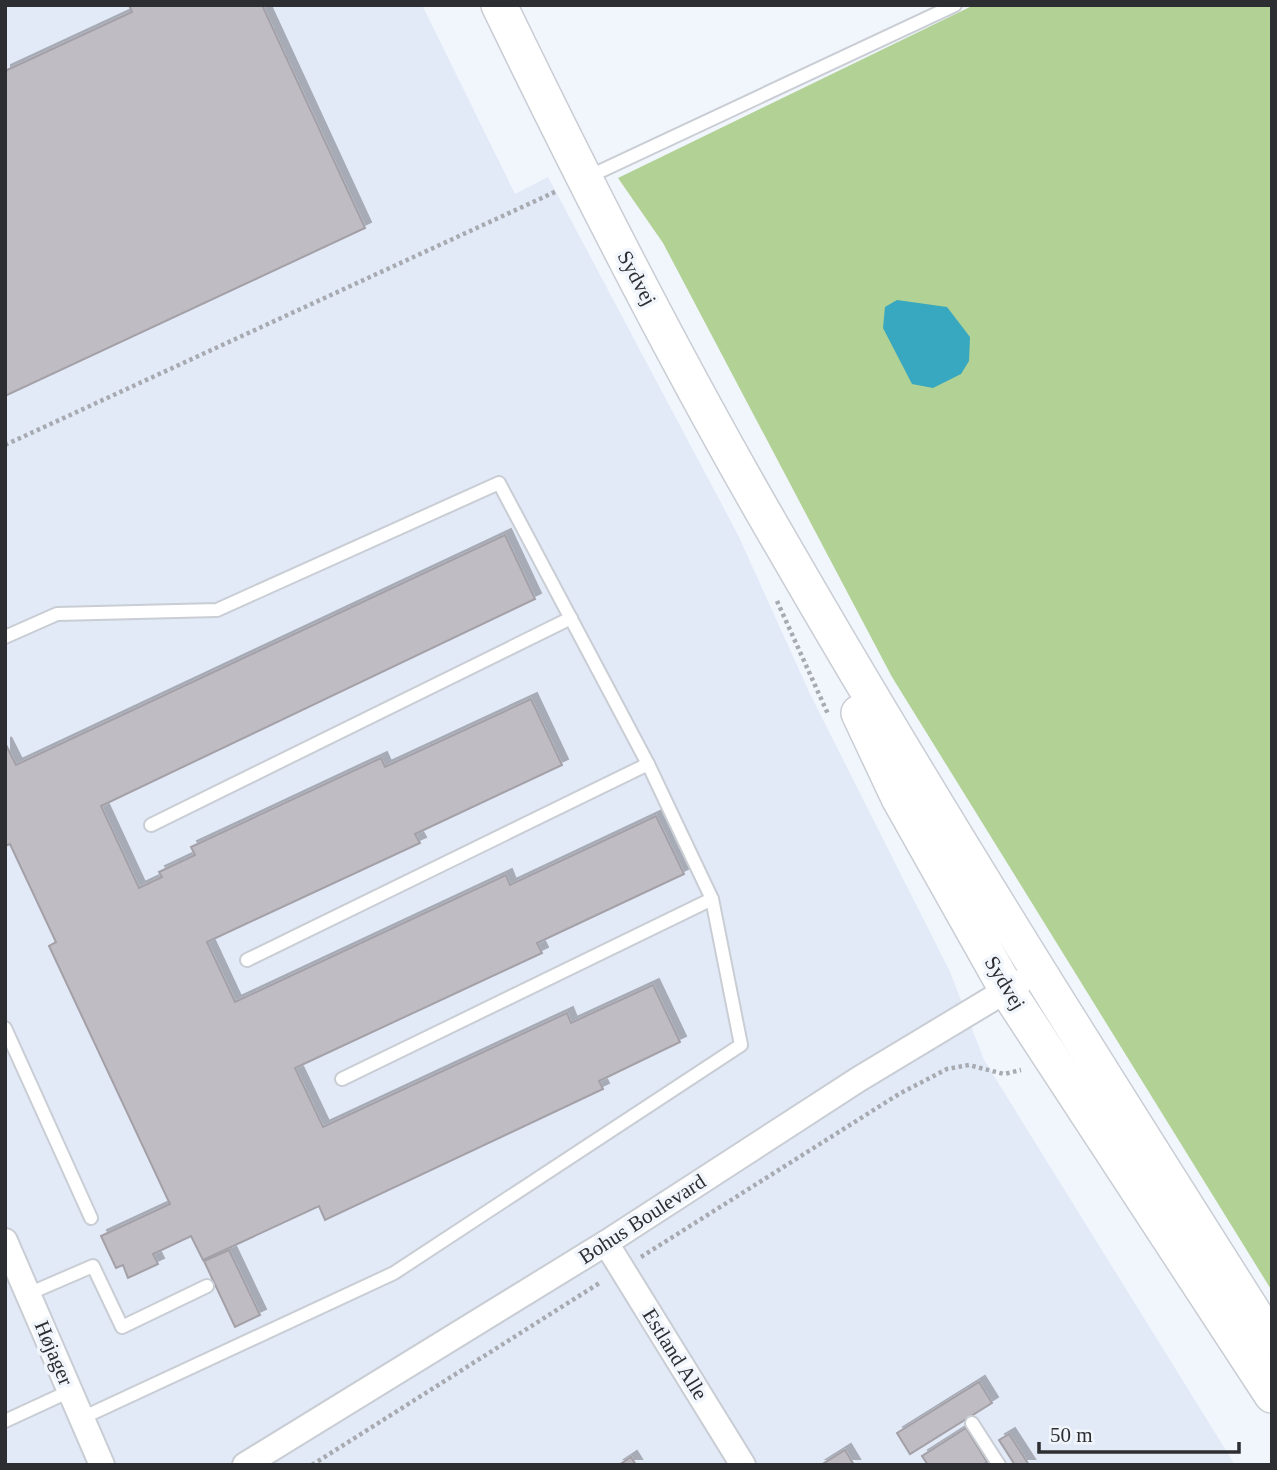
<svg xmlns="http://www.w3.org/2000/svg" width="1277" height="1470" viewBox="0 0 1277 1470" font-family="'Times New Roman',serif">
<defs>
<filter id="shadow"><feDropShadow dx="6" dy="-6" stdDeviation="0" flood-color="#0004"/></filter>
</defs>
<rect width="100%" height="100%" fill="#f1f5fc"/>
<!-- built -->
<polygon fill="#e2e9f7" points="5,5 422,5 515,194 548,177 738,535 810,694 950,972 984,1060 1235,1465 5,1465"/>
<!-- green -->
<polygon fill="#b2d195" points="974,5 1272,5 1272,1291 892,677 663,243 618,178"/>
<!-- water -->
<polygon fill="#37a8bf" points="897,300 947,307 970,337 969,361 961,374 933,388 912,384 883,328 885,307"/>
<!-- building -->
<g fill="#bfbcc3" stroke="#a4a0a7" stroke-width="2" filter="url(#shadow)">
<polygon points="129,5 262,5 365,228 5,396 5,71 132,12"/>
<polygon points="505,535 535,599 101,806 139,888 162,877 159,872 195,855 191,847 381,758 385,767 531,699 562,765 415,834 420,843 207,942 235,1002 506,875 510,885 656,816 684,874 537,943 542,953 295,1068 323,1127 567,1013 571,1023 653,985 680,1042 599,1081 603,1089 325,1220 319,1206 203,1260 191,1236 153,1254 158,1264 128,1278 123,1265 116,1268 101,1236 170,1204 49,946 56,942 10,844 5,846 5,743 16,765"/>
<polygon points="229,1250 260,1315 235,1327 204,1261"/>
<polygon points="979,1382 992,1403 910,1454 897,1433"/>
<polygon points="966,1428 987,1462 983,1465 928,1465 922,1456"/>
<polygon points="1009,1434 1029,1465 1015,1465 999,1440"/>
<polygon points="845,1450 854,1465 821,1465"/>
<polygon points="631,1457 636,1465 619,1465"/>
</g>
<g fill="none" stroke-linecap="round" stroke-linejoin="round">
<defs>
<g id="service">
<polyline points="588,177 955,5"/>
<polyline points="5,637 57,614 217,610 499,483 648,764 712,899 741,1045 394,1273 82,1418"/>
<polyline points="151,825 571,618"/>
<polyline points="247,960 648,764"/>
<polyline points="5,1028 91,1218"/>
<polyline points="342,1079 712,899"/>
<polyline points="28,1294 93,1266 122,1327 207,1286"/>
<polyline points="5,1421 70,1391"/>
<polyline points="972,1423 999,1465"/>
</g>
<g id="minor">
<polyline points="5,1241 102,1465"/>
<polyline points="606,1243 743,1465"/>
<polyline points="245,1465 606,1243 859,1079 1020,982"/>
</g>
<g id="secondary">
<path d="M499,5c89,184 182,367 285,543 155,269 322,532 488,794"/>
<polyline points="859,713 899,798 1007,990 1272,1395"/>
</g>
</defs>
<!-- service casing -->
<use href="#service" stroke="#c9cdd4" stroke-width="16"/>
<!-- minor casing -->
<use href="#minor" stroke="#c9cdd4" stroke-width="28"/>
<!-- secondary casing -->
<use href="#secondary" stroke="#c9cdd4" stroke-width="38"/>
<!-- path -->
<g stroke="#a7aab0" stroke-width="4.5" stroke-dasharray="3.5 3.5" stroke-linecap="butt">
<polyline points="5,445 557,191"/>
<polyline points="777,601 828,714"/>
<polyline points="641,1257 899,1094 947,1069 969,1065 1004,1074 1021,1070"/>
<polyline points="312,1465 601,1282"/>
</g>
<!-- service -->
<use href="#service" stroke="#fff" stroke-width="12"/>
<!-- minor -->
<use href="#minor" stroke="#fff" stroke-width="24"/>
<!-- secondary -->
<use href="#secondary" stroke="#fff" stroke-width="35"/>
</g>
<g text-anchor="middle" stroke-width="7" stroke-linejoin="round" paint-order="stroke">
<!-- street labels -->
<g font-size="21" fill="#2d2e31" stroke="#f1f5fc">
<text transform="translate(637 278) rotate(62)" y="7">Sydvej</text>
<text transform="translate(1005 983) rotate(59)" y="7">Sydvej</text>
<text transform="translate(642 1219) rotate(-33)" y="7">Bohus Boulevard</text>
<text transform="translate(54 1353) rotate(67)" y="7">Højager</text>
<text transform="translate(675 1354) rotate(58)" y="7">Estland Alle</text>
</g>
</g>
<!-- border -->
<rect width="1277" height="1470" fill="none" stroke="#2d2e31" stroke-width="14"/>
<!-- scale -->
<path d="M1039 1442v10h200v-10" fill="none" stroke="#2d2e31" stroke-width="3.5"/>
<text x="1050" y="1442" font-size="21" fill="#2d2e31" stroke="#f1f5fc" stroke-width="5" paint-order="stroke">50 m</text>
</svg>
